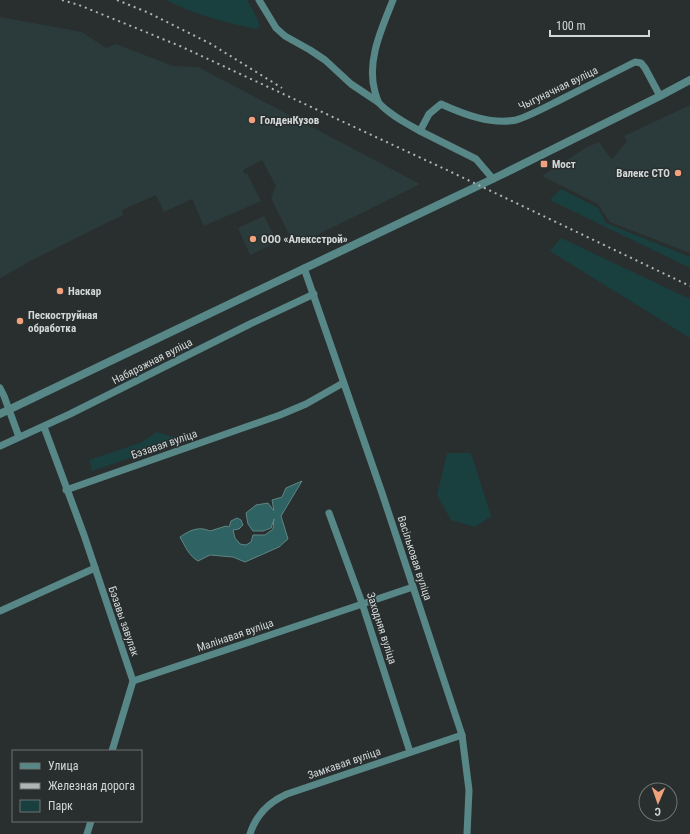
<svg xmlns="http://www.w3.org/2000/svg" width="690" height="834" viewBox="0 0 690 834" font-family="'Roboto Condensed',sans-serif">
<rect width="100%" height="100%" fill="#292f2f"/>
<!-- built -->
<g fill="#2b3a3a">
<polygon points="0,17 82,32 106,48 116,44 173,66 198,67 420,184 297,245 294,244 271,198 276,186 262,160 243,170 245,174 247,173 261,201 204,226 192,199 164,212 156,195 122,210 123,215 34,259 0,278"/>
<polygon points="690,105 690,253 610,222 598,204 542,176 587,147 599,142 611,159 614,157 627,141 624,136"/>
<polygon points="264,216 277,242 250,255 238,228"/>
</g>
<!-- green -->
<g fill="#193f3f">
<path d="M166,0h81l9,16 4,10 -4,3c-33,-7 -60,-14 -90,-29z"/>
<polygon points="561,189 598,208 606,223 690,257 690,268 550,200"/>
<polygon points="561,238 690,299 690,338 550,251"/>
<polygon points="157,432 177,438 168,445 92,471 89,460 140,443"/>
<polygon points="447,453 471,453 491,516 475,527 451,520 437,495"/>
</g>
<!-- water -->
<path fill="#2f6262" stroke="#608585" d="M302,481l-21,35 7,23 -9,8 -34,15 -12,-5 -23,-2 -12,6c-9,-5 -13,-15 -18,-24 10,-7 19,-11 30,-6l16,-5 3,1 2,-6 6,-3 4,2 2,5 -4,4 -6,1 2,8 5,6 6,1 5,-3 2,-7h12l8,-6 1,-10 -3,9 -8,3h-10l-5,-7 -2,-11 10,-8 12,-2 6,8 -2,-11 10,-3 4,-9z"/>
<g fill="none" stroke-linecap="round" stroke-linejoin="round">
<!-- minor -->
<g stroke="#588787" stroke-width="7">
<polyline points="259,0 276,28 285,36 310,50 325,60 351,84 378,102"/>
<path d="M393,0c-11,28 -27,61 -18,92 1,3 2,8 4,11 11,12 27,20 41,28l9,-17 12,-10c22,10 50,21 75,16 11,-3 30,-13 42,-19 26,-13 51,-26 77,-39l6,1 4,5 15,28"/>
<polyline points="420,131 476,159 493,179"/>
<polyline points="304,268 382,493 462,735 469,790 467,834"/>
<polyline points="0,388 4,396 19,437"/>
<polyline points="44,427 84,535 133,681"/>
<polyline points="0,446 70,414 250,324 314,294"/>
<polyline points="66,490 280,415 306,404 343,383"/>
<polyline points="329,513 362,603 410,752"/>
<polyline points="0,611 95,568"/>
<polyline points="112,751 133,681 413,587"/>
<polyline points="87,834 91,821"/>
<path d="M250,834c6,-19 19,-32 37,-40l175,-59"/>
</g>
<!-- tertiary -->
<polyline stroke="#588787" stroke-width="8" points="0,414 261,289 501,175 660,96 690,80"/>
<!-- rail -->
<g stroke="#afb4b4" stroke-width="2" stroke-dasharray="2 4" stroke-linecap="butt">
<polyline points="62,0 79,5 180,46 449,171 690,286"/>
<polyline points="117,0 149,13 211,44 282,88"/>
</g>
</g>
<!-- markers -->
<g fill="#f1a17c" stroke="#292f2f" stroke-width="1.5">
<circle cx="252" cy="120" r="4"/>
<rect x="540" y="160" width="8" height="8" rx="2"/>
<circle cx="678" cy="173" r="4"/>
<circle cx="253" cy="239" r="4"/>
<circle cx="60" cy="291" r="4"/>
<circle cx="20" cy="321" r="4"/>
</g>
<g text-anchor="middle" stroke-width="3" stroke-linejoin="round" paint-order="stroke">
<!-- street labels -->
<g font-size="11" fill="#d3d7d7" stroke="#292f2f">
<text transform="translate(558 88) rotate(-26)" y="4">Чыгуначная вуліца</text>
<text transform="translate(152 361) rotate(-27)" y="4">Набярэжная вуліца</text>
<text transform="translate(164 444) rotate(-19)" y="4">Бэзавая вуліца</text>
<text transform="translate(415 558) rotate(72)" y="4">Васільковая вуліца</text>
<text transform="translate(124 621) rotate(71)" y="4">Бэзавы завулак</text>
<text transform="translate(382 628) rotate(72)" y="4">Заходняя вуліца</text>
<text transform="translate(235 635) rotate(-19)" y="4">Малінавая вуліца</text>
<text transform="translate(344 763) rotate(-19)" y="4">Замкавая вуліца</text>
</g>
<!-- poi labels -->
<g font-size="11" font-weight="bold" fill="#d3d7d7" stroke="#292f2f" text-anchor="start">
<text x="260" y="124">ГолденКузов</text>
<text x="552" y="168">Мост</text>
<text x="670" y="177" text-anchor="end">Валекс СТО</text>
<text x="261" y="243">ООО «Алексстрой»</text>
<text x="68" y="295">Наскар</text>
<text x="28" y="319">Пескоструйная<tspan x="28" dy="13">обработка</tspan></text>
</g>
</g>
<!-- legend -->
<rect x="12" y="750" width="130" height="72" fill="#292f2f" stroke="#6d7272"/>
<rect x="20" y="763" width="20" height="6" fill="#588787" stroke="#6d7272"/>
<text x="48" y="770" font-size="12" fill="#d3d7d7">Улица</text>
<rect x="20" y="783" width="20" height="6" fill="#afb4b4" stroke="#6d7272"/>
<text x="48" y="790" font-size="12" fill="#d3d7d7">Железная дорога</text>
<rect x="20" y="800" width="20" height="12" fill="#193f3f" stroke="#6d7272"/>
<text x="48" y="810" font-size="12" fill="#d3d7d7">Парк</text>
<!-- north arrow -->
<g transform="translate(658 802) rotate(182)"><circle r="19" fill="#292f2f" stroke="#6d7272"/>
<path d="M0-3L7 15L0 10L-7 15Z" fill="#f1a17c"/>
<text y="-6" font-size="11" font-weight="bold" text-anchor="middle" fill="#d3d7d7">С</text>
</g>
<!-- scale -->
<path d="M550 30v6h99v-6" fill="none" stroke="#d3d7d7" stroke-width="2"/>
<text x="556" y="30" font-size="12" fill="#d3d7d7" stroke="#292f2f" stroke-width="3" paint-order="stroke">100 m</text>
</svg>
